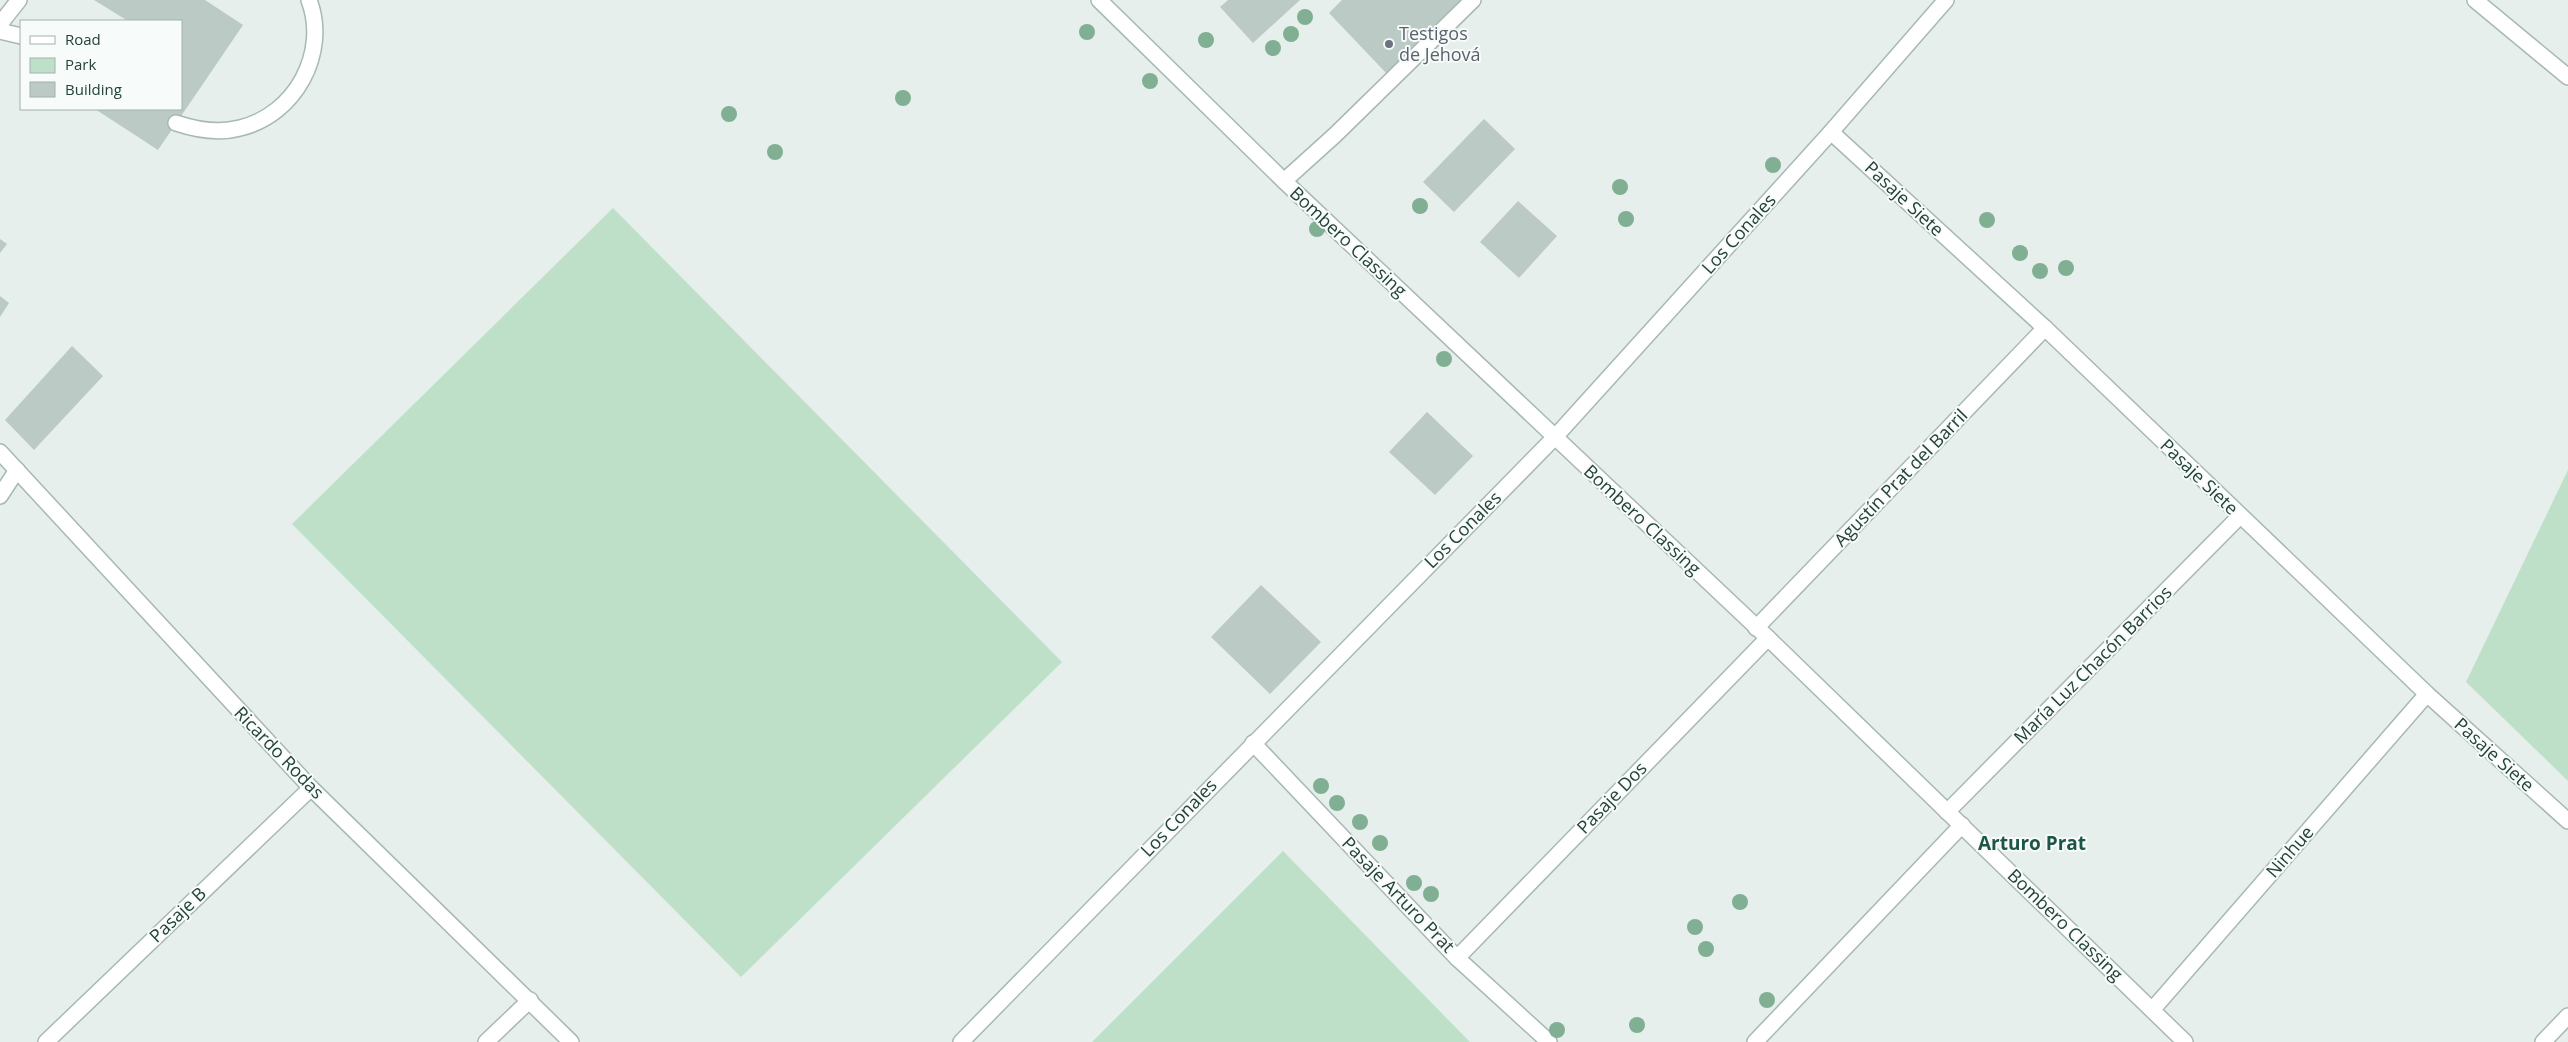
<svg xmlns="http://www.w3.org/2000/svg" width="2568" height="1042" viewBox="0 0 2568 1042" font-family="'Open Sans',sans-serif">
<rect width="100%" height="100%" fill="#e6efeb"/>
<!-- green -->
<g fill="#bfe0c8">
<polygon points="613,208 1062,662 741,977 292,524"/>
<polygon points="2568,470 2568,781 2466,682"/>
<polygon points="1283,851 1470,1042 1092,1042"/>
</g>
<!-- building -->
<g fill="#bbcac4">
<polygon points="94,0 205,0 243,25 158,150 95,109 181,109 181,21 128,21"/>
<polygon points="1228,0 1300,0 1253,43 1220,7"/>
<polygon points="1342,0 1463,0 1388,75 1329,13"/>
<polygon points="1484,119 1515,149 1454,212 1423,182"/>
<polygon points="1518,201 1557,236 1519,278 1480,242"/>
<polygon points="0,239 7,244 0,253"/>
<polygon points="0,296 9,303 0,317"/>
<polygon points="72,346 103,376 34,450 5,420"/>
<polygon points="1427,412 1473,456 1435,495 1389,452"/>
<polygon points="1261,585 1321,642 1270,694 1211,637"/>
</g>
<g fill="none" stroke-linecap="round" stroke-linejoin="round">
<defs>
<g id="lane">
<polyline points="0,24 19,0"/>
<polyline points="0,31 21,36"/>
<path d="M176,123c21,7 42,11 64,5 55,-13 89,-75 69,-128"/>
<polyline points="1284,181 1335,135 1473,0"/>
</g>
<g id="street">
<polyline points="1099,0 1284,181 1768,638 2185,1042"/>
<polyline points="2475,0 2568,77"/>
<polyline points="1831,132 2045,328 2427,694 2568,821"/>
<polyline points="0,452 311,788 571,1042"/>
<polyline points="0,496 17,470"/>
<polyline points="1756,628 2045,328"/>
<polyline points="1253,743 1457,958 1549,1042"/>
<polyline points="1947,812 2239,517"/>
<polyline points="1457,958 1768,638"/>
<polyline points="2153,1009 2427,694"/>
<polyline points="46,1042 311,788"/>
<polyline points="486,1042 530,1000"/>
<polyline points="961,1042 1555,437 1831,132 1946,0"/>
<polyline points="1755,1042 1962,825"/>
<polyline points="2543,1042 2568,1016"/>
</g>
</defs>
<!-- lane casing -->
<use href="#lane" stroke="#a8b8b2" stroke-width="18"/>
<!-- street casing -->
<use href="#street" stroke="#a8b8b2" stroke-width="18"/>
<!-- lane -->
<use href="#lane" stroke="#fff" stroke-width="15"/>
<!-- street -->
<use href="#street" stroke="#fff" stroke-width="15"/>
</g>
<!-- trees -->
<g fill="#80af93">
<circle cx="1305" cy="17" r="8"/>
<circle cx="1087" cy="32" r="8"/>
<circle cx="1291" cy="34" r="8"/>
<circle cx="1206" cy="40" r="8"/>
<circle cx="1273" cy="48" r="8"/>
<circle cx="1150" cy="81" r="8"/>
<circle cx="903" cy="98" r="8"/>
<circle cx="729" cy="114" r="8"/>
<circle cx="775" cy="152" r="8"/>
<circle cx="1773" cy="165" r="8"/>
<circle cx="1620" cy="187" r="8"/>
<circle cx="1420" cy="206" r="8"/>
<circle cx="1626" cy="219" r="8"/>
<circle cx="1987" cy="220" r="8"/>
<circle cx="1317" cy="229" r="8"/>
<circle cx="2020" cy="253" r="8"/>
<circle cx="2066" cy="268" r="8"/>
<circle cx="2040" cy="271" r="8"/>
<circle cx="1444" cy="359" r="8"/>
<circle cx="1321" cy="786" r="8"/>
<circle cx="1337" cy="803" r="8"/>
<circle cx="1360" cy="822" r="8"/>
<circle cx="1380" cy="843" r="8"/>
<circle cx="1414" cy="883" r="8"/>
<circle cx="1431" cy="894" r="8"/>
<circle cx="1740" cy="902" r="8"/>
<circle cx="1695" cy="927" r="8"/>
<circle cx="1706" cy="949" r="8"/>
<circle cx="1767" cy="1000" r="8"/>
<circle cx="1637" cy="1025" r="8"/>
<circle cx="1557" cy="1030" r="8"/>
</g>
<!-- markers -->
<circle fill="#6b7280" stroke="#f7fbf9" stroke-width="2" cx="1389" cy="44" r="5"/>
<g text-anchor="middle" stroke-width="4" stroke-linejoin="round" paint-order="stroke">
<!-- worship labels -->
<g font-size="18" fill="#5b616d" stroke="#f7fbf9" text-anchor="start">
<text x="1399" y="40">Testigos<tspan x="1399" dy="21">de Jehová</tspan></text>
</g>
<!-- street labels -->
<g font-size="18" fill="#24423a" stroke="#f7fbf9">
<text transform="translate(1904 199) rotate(43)" y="6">Pasaje Siete</text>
<text transform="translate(1739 234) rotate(-48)" y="6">Los Conales</text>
<text transform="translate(1348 242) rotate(43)" y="6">Bombero Classing</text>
<text transform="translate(2199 477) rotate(44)" y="6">Pasaje Siete</text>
<text transform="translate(1901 478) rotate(-46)" y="6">Agustín Prat del Barril</text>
<text transform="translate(1642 520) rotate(43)" y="6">Bombero Classing</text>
<text transform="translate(1463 530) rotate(-45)" y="6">Los Conales</text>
<text transform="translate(2093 665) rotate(-45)" y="6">María Luz Chacón Barrios</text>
<text transform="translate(279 753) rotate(46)" y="6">Ricardo Rodas</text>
<text transform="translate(2494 755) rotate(42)" y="6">Pasaje Siete</text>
<text transform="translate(1612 798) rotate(-46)" y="6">Pasaje Dos</text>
<text transform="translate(1179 818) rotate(-46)" y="6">Los Conales</text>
<text transform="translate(2290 852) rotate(-49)" y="6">Ninhue</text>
<text transform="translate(1398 895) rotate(46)" y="6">Pasaje Arturo Prat</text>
<text transform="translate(178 915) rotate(-44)" y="6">Pasaje B</text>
<text transform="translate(2065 925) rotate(44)" y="6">Bombero Classing</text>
</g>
<!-- neighbourhood labels -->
<g font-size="19" font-weight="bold" fill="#1f5548" stroke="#f7fbf9">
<text x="2032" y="850">Arturo Prat</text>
</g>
</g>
<!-- legend -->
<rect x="20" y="20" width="162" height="90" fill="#f7fbf9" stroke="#a3b1ad"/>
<rect x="30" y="36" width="25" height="8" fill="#ffffff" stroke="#a3b1ad"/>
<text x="65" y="45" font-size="15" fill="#24423a">Road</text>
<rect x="30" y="58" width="25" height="15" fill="#bfe0c8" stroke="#a3b1ad"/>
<text x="65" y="70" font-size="15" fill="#24423a">Park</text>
<rect x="30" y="82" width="25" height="15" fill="#bbcac4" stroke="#a3b1ad"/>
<text x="65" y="95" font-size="15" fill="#24423a">Building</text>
</svg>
